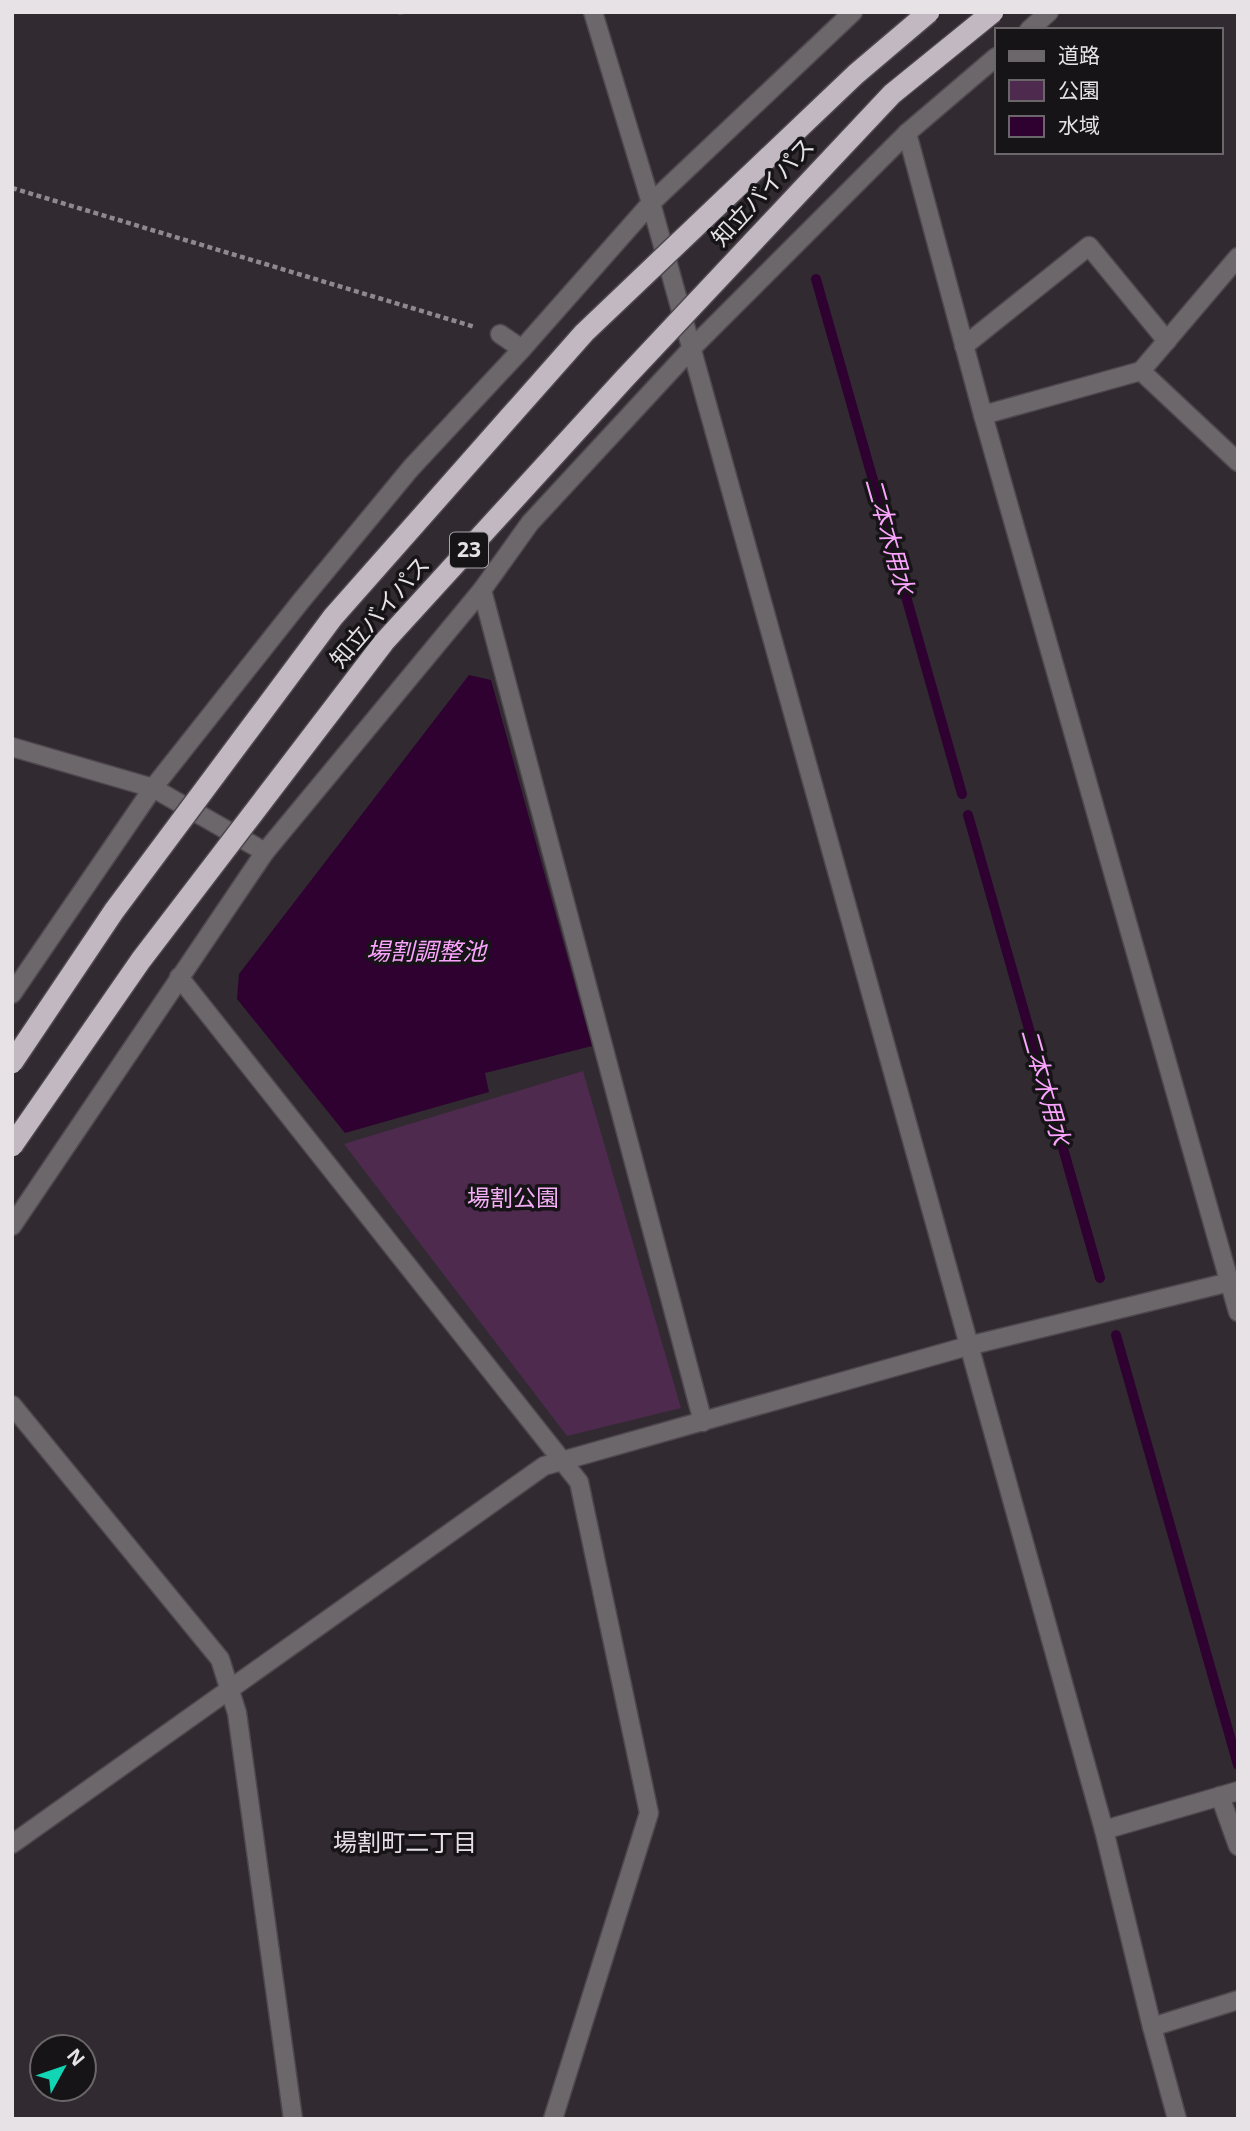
<svg xmlns="http://www.w3.org/2000/svg" width="1250" height="2131" viewBox="0 0 1250 2131" font-family="'Noto Sans','Noto Sans JP',sans-serif">
<rect width="100%" height="100%" fill="#312a31"/>
<!-- green -->
<polygon fill="#4d2a4e" points="583,1071 681,1408 567,1436 344,1144"/>
<!-- water -->
<polygon fill="#2f0131" points="469,675 491,680 592,1046 485,1073 489,1092 345,1133 237,999 239,974"/>
<g fill="none" stroke-linecap="round" stroke-linejoin="round">
<!-- stream -->
<g stroke="#2f0131" stroke-width="10">
<polyline points="816,279 962,794"/>
<polyline points="968,815 1100,1278"/>
<polyline points="1116,1335 1238,1765"/>
</g>
<defs>
<g id="minor">
<polyline points="593,12 651,203 1104,1830 1152,2027 1177,2119"/>
<polyline points="1029,30 1049,12"/>
<polyline points="907,133 983,415 1141,371 1238,462"/>
<polyline points="500,334 522,349"/>
<polyline points="964,346 1089,246 1167,341"/>
<polyline points="1141,371 1238,257"/>
<polyline points="983,415 1238,1312"/>
<polyline points="482,590 703,1422"/>
<polyline points="12,747 153,788 265,852"/>
<polyline points="179,977 579,1482 649,1813 553,2119"/>
<polyline points="12,994 153,788 301,601 411,468 522,349 651,203 853,12"/>
<polyline points="12,1226 265,852 482,590 530,523 691,349 907,133 996,57"/>
<polyline points="12,1405 220,1659 237,1713 293,2119"/>
<polyline points="1220,1796 1238,1846"/>
<polyline points="1104,1830 1238,1791"/>
<polyline points="12,1844 544,1466 968,1346 1238,1280"/>
<polyline points="1152,2027 1238,2000"/>
</g>
</defs>
<!-- minor casing -->
<use href="#minor" stroke="#4e474e" stroke-width="21"/>
<!-- path -->
<g stroke="#8e898e" stroke-width="4.5" stroke-dasharray="5 3.5" stroke-linecap="butt">
<polyline points="398,12 403,12"/>
<polyline points="12,188 475,327"/>
</g>
<!-- minor -->
<use href="#minor" stroke="#6b676b" stroke-width="18"/>
<defs>
<g id="highway-bridge">
<polyline points="12,1063 114,911 333,617 584,333 856,74 929,12"/>
<polyline points="12,1146 141,960 384,642 625,378 892,94 993,12"/>
</g>
</defs>
<!-- highway-bridge casing -->
<use href="#highway-bridge" stroke="#4e474e" stroke-width="24" stroke-linecap="butt"/>
<!-- highway-bridge -->
<use href="#highway-bridge" stroke="#c1b8c1" stroke-width="21"/>
</g>
<g text-anchor="middle" stroke-width="7" stroke-linejoin="round" paint-order="stroke">
<!-- shield labels -->
<rect fill="#171417" stroke="#a8a4a8" stroke-width="2" x="450" y="532.5" width="38" height="35" rx="5"/>
<g font-size="21" font-weight="bold" fill="#e6e2e6">
<text x="469" y="557">23</text>
</g>
<!-- street labels -->
<g font-size="23" fill="#e6e2e6" stroke="#171417">
<text transform="translate(763 192) rotate(-47)" y="8">知立バイパス</text>
<text transform="translate(380 612) rotate(-49)" y="8">知立バイパス</text>
</g>
<!-- park labels -->
<g font-size="23" fill="#f5aff6" stroke="#171417">
<text x="513" y="1206">場割公園</text>
</g>
<!-- water labels -->
<g font-size="24" font-style="italic" fill="#fba4fe" stroke="#171417">
<text transform="translate(889 536) rotate(74)" y="8">二本木用水</text>
<text x="426" y="960">場割調整池</text>
<text transform="translate(1045 1087) rotate(74)" y="8">二本木用水</text>
</g>
<!-- neighbourhood labels -->
<g font-size="24" fill="#e7dee7" stroke="#171417">
<text x="405" y="1851">場割町二丁目</text>
</g>
</g>
<!-- border -->
<rect width="1250" height="2131" fill="none" stroke="#e6e2e6" stroke-width="28"/>
<!-- legend -->
<rect x="995" y="28" width="228" height="126" fill="#171417" stroke="#6a666a" stroke-width="2"/>
<rect x="1009" y="51" width="35" height="10" fill="#6b676b" stroke="#6a666a" stroke-width="2"/>
<text x="1058" y="63" font-size="21" fill="#e6e2e6">道路</text>
<rect x="1009" y="80" width="35" height="21" fill="#4d2a4e" stroke="#6a666a" stroke-width="2"/>
<text x="1058" y="98" font-size="21" fill="#e6e2e6">公園</text>
<rect x="1009" y="116" width="35" height="21" fill="#2f0131" stroke="#6a666a" stroke-width="2"/>
<text x="1058" y="133" font-size="21" fill="#e6e2e6">水域</text>
<!-- north arrow -->
<g transform="translate(63 2068) rotate(50)"><circle r="33" fill="#171417" stroke="#6a666a" stroke-width="2"/>
<path d="M0-5L12 26L0 18L-12 26Z" fill="#11d5b4"/>
<text y="-10" font-size="19" font-weight="bold" text-anchor="middle" fill="#e6e2e6">N</text>
</g>
</svg>
